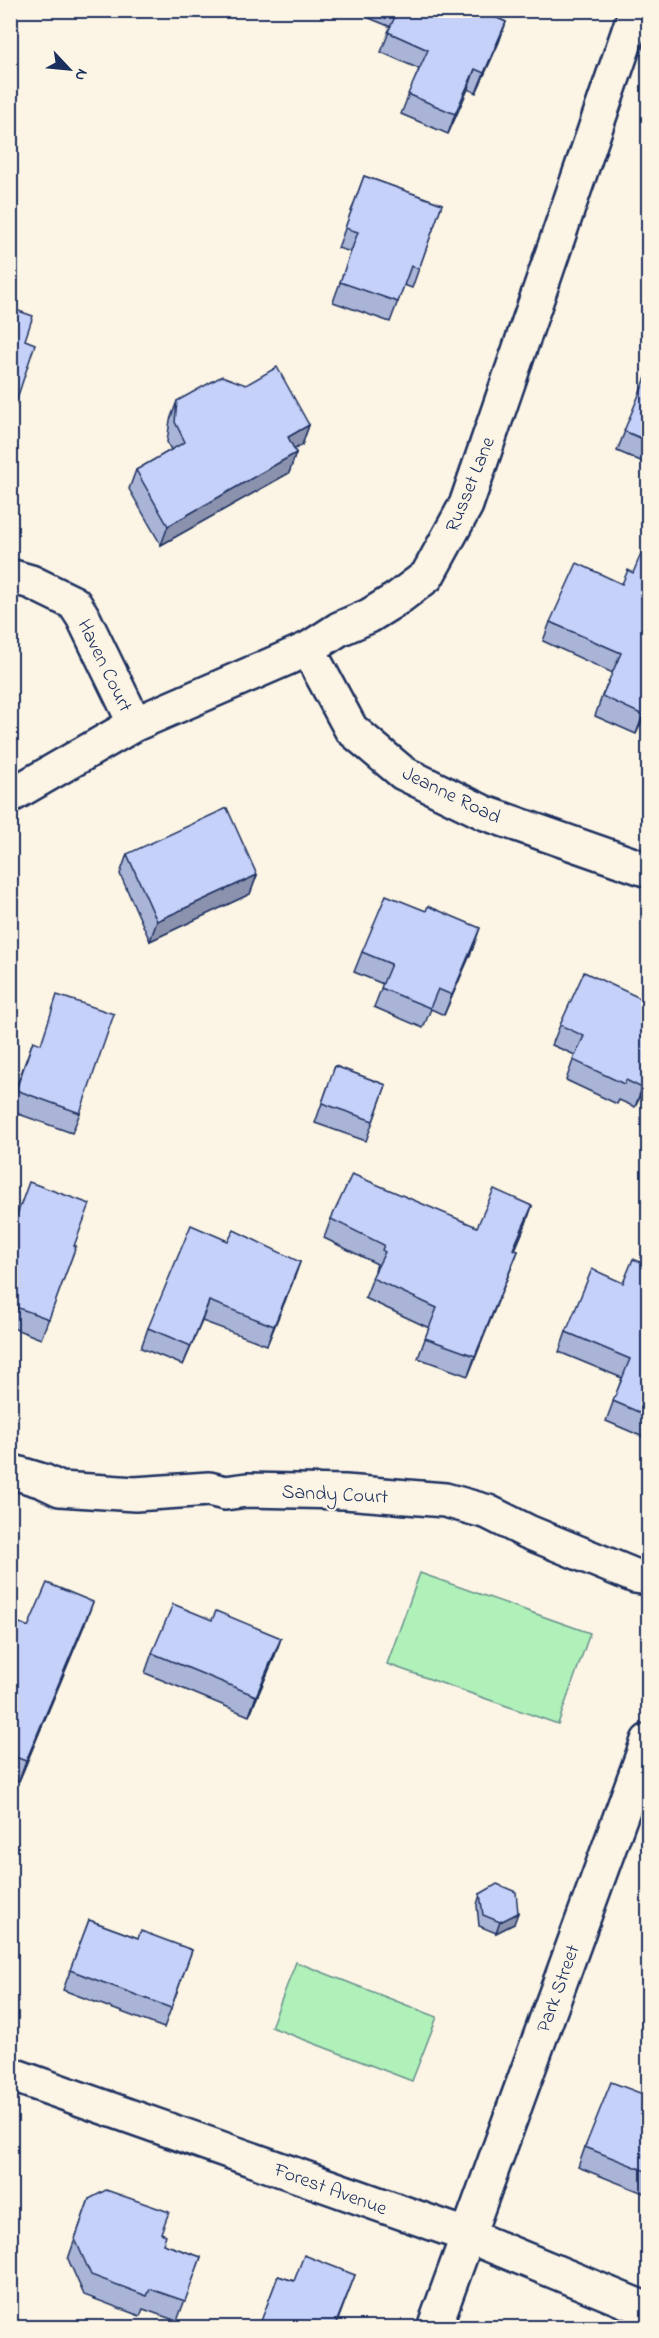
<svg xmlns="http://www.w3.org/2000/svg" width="659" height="2338" viewBox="0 0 659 2338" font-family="'Indie Flower',sans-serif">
<rect width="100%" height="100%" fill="#fcf5e5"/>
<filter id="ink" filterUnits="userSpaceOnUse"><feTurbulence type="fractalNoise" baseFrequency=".0167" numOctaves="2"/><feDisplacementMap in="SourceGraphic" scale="12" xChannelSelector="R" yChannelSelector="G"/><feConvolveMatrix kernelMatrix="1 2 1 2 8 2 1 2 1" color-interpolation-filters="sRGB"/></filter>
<g filter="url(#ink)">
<!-- pitch -->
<g fill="#b0f0b9" stroke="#66908c" stroke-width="1.5">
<polygon points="420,1573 590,1633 558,1724 387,1664"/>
<polygon points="296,1962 437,2017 412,2081 271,2027"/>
</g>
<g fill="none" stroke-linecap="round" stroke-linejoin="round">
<defs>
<g id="minor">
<polyline points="10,576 31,582 74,603 83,617 135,724"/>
<polyline points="308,649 351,729 403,773 485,813 648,870"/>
<polyline points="10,796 135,724 308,649 339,629 369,616 398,598 427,576 466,505 636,10"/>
<polyline points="10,1471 43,1481 60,1489 135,1494 209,1489 225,1493 247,1490 345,1492 445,1500 488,1512 528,1532 635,1576 648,1578"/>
<polyline points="10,2074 466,2235 648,2310"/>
<polyline points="434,2328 648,1741"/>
</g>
</defs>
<!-- minor casing -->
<use href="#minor" stroke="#1b2f5e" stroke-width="38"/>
<!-- minor -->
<use href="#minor" stroke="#fcf5e5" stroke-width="33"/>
</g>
<!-- wall -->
<g fill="#aab4d6" stroke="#1b2f5e" stroke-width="1.5">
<polygon points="372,10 479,10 506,22 499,42 476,93 468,89 448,134 401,114 419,69 381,52 391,27 369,18"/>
<polygon points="364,176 442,204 412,288 404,285 390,322 333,302 351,252 338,248"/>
<polygon points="648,373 648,464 617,451"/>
<polygon points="177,401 309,425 302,445 294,449 296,453 289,473 161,545 129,489 136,470 171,450 167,442 170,420"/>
<polygon points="622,584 648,707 636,734 595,716 602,696 613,673 543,641 550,622"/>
<polygon points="127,854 257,875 250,894 150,941 120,874"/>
<polygon points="473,948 444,1015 431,1009 423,1028 374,1007 383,984 354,972 362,952"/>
<polygon points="648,983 648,1092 644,1089 635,1107 619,1100 617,1104 566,1080 575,1055 552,1045 560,1025 642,999"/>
<polygon points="33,1041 80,1113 72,1133 10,1111 10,1104"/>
<polygon points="335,1066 386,1085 366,1141 315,1123"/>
<polygon points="532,1206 525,1226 515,1250 518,1251 468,1376 418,1358 429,1328 365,1298 376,1270 375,1270 377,1264 324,1238 331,1219 477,1227"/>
<polygon points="10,1234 76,1246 41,1339 10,1327"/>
<polygon points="228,1241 300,1262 267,1345 202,1321 183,1365 141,1348 148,1328"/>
<polygon points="648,1265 648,1439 606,1421 622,1378 559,1352 566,1332 623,1283"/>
<polygon points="10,1619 28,1627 86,1621 19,1781 10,1778"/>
<polygon points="212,1620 281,1638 274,1658 249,1716 145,1673 152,1653"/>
<polygon points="480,1894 514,1924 496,1933 479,1926 477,1905"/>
<polygon points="89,1920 138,1938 192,1950 164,2028 63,1990"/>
<polygon points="648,2096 648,2195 578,2167 585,2147"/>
<polygon points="89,2199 161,2233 163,2244 201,2257 177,2321 143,2309 140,2316 84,2295 68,2259"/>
<polygon points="355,2275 335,2328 259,2328 278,2276 294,2281"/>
</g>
<!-- shaded-wall -->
<g fill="#8b92ae" stroke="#1b2f5e" stroke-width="1.5">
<polygon points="506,22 499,42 476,93 484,73"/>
<polygon points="475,69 468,89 448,134 455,114"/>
<polygon points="309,425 302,445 281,457 288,437"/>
<polygon points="296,453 289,473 161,545 168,526"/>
<polygon points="648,703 648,707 636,734 643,715"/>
<polygon points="257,875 250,894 150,941 157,921"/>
<polygon points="480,928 473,948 444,1015 452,995"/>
<polygon points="648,1074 644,1089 635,1107 642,1088"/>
<polygon points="532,1206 525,1226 506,1269 513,1249"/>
<polygon points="518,1251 468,1376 475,1356"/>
<polygon points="300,1262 293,1282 267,1345 274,1326"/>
<polygon points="209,1301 202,1321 183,1365 191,1346"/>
<polygon points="93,1602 86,1621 19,1781 26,1761"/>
<polygon points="281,1638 274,1658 249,1716 256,1696"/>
<polygon points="518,1913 514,1924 496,1933 500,1922"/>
</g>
<!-- building -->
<g fill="#c6d1f9" stroke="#1b2f5e" stroke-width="1.5">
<polygon points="398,10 479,10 506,22 484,73 475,69 455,114 408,94 428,50 388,32"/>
<polygon points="364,176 442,204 419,269 411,266 398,302 340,282 358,232 345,228"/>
<polygon points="10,308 33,316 25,340 35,344 11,417 10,417"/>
<polygon points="277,367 309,425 288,437 296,453 168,526 136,470 185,442 175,422 177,401 222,376 246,385"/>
<polygon points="648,373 648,441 624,431"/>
<polygon points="643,549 648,551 648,703 643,715 602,696 621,653 550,622 577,563 622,584 628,570 633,573"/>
<polygon points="227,808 257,875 157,921 127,854"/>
<polygon points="386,895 426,911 428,906 480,928 452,995 438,989 430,1008 381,988 391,964 362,952"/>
<polygon points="584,972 642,999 648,983 648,1074 642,1088 626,1080 624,1084 573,1060 584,1036 560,1025"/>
<polygon points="57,995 114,1014 80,1113 16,1090 33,1041 41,1044"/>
<polygon points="335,1066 386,1085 373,1121 322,1103"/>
<polygon points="352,1174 477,1227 494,1189 532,1206 513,1249 518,1251 475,1356 425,1338 437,1308 372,1278 385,1252 382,1250 384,1245 331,1219"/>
<polygon points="29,1182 90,1204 74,1246 76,1246 49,1319 10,1305 10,1234"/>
<polygon points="191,1225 228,1241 234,1230 300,1262 274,1326 209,1301 191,1346 148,1328"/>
<polygon points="633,1259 648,1265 648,1416 613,1401 630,1359 566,1332 592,1269 623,1283"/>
<polygon points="47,1583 93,1602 26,1761 10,1755 10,1619 28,1627"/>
<polygon points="173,1604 212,1620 216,1611 281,1638 256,1696 152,1653"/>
<polygon points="497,1884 516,1892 518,1913 500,1922 483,1915 480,1894"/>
<polygon points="89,1920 138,1938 141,1931 192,1950 171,2008 70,1970"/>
<polygon points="611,2082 648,2096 648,2172 585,2147"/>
<polygon points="106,2190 169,2212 161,2233 166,2235 163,2244 201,2257 185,2301 150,2289 147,2296 91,2275 75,2239 89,2199"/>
<polygon points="304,2255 355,2275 334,2328 278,2328 261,2321 278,2276 294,2281"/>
</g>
</g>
<g text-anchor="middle" stroke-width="4.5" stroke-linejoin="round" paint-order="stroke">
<!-- street labels -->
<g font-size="20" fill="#1b2f5e" stroke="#fcf5e5">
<text transform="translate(469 484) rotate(-68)" y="7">Russet Lane</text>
<text transform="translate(106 665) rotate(64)" y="7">Haven Court</text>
<text transform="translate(452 794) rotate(26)" y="7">Jeanne Road</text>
<text transform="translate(335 1493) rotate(3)" y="7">Sandy Court</text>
<text transform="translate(557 1988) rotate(-70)" y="7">Park Street</text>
<text transform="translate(331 2188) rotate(20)" y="7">Forest Avenue</text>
</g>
</g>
<!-- margin -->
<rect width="659" height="2338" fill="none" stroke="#fcf5e5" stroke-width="36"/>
<rect x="18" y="18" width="623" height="2302" fill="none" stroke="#1b2f5e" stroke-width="2" filter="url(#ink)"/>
<!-- north arrow -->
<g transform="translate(69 69) rotate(116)" stroke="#fcf5e5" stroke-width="4.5" paint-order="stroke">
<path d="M0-4.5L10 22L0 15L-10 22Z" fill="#1b2f5e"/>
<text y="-9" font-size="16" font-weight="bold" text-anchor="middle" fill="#1b2f5e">N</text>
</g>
</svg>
